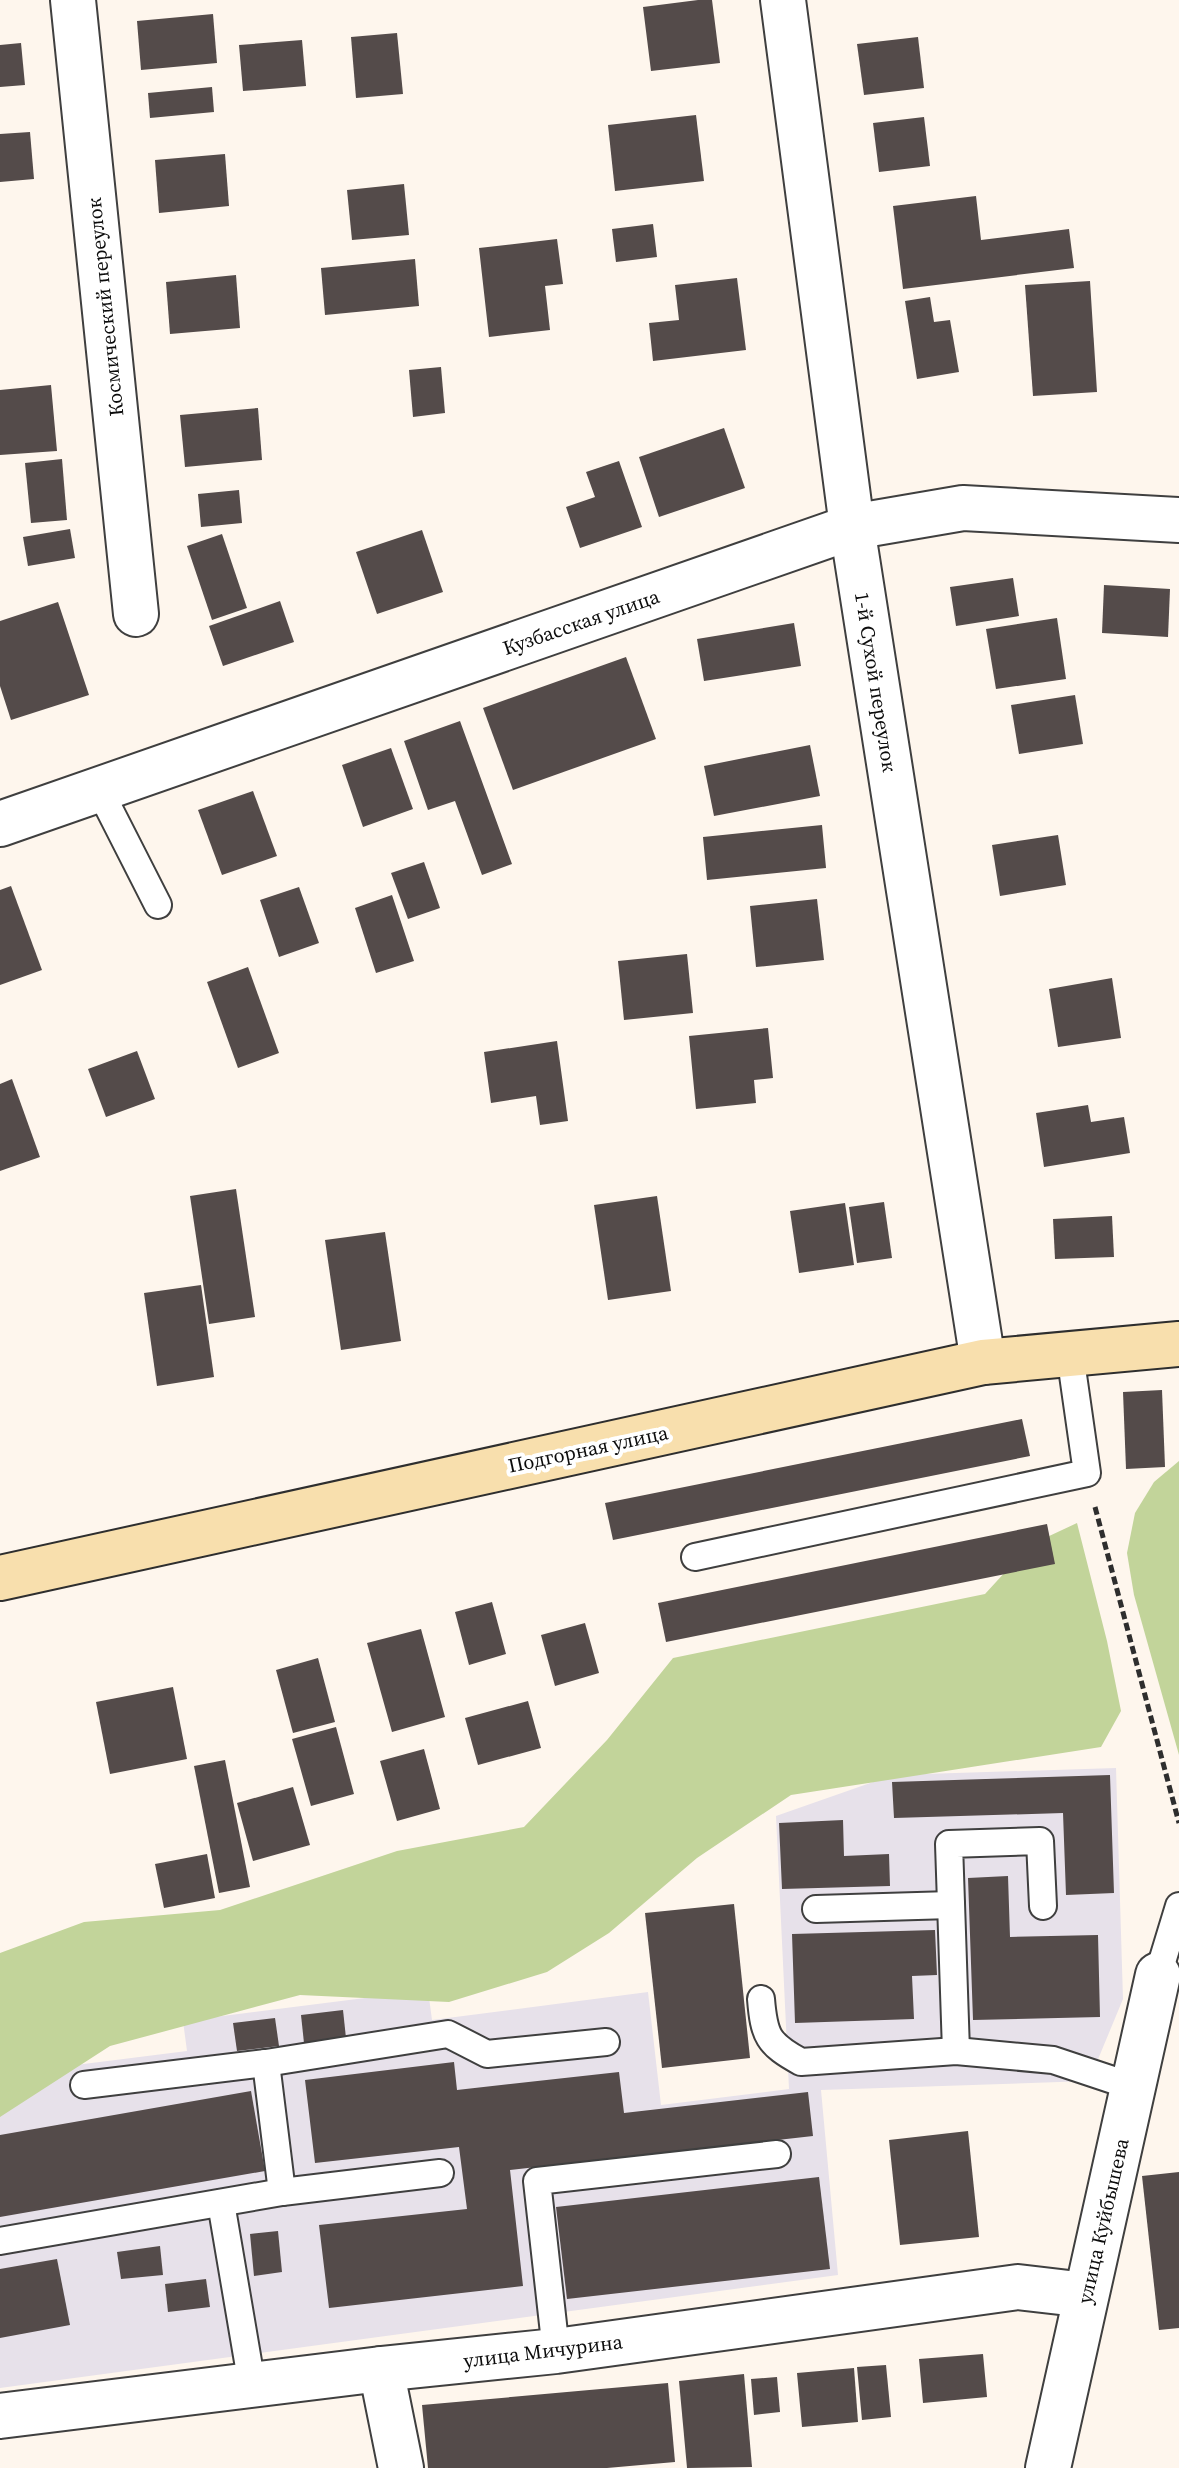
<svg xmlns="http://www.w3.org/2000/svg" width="1179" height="2468" viewBox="0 0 1179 2468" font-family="'Source Serif 4',serif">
<rect width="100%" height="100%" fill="#fef6ed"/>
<!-- industrial -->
<polygon fill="#e7e1ea" points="1116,1768 1123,1999 1089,2081 821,2090 838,2275 0,2388 0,2114 28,2071 187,2051 183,2021 428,1990 432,2020 648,1992 661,2105 789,2089 776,1816 893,1775"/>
<!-- forest -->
<g fill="#c2d49a">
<polygon points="1179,1461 1179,1755 1134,1595 1127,1553 1135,1513 1154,1482"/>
<polygon points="1077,1523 1107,1641 1121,1711 1101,1747 791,1795 697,1858 609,1933 547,1972 449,2002 300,1995 110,2046 0,2117 0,1953 84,1922 220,1910 397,1851 524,1827 607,1740 673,1658 985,1594 1030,1545"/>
</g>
<!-- building -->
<g fill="#544b4a">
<polygon points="698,0 712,0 720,63 651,71 643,7"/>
<polygon points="213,14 217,63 141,70 137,21"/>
<polygon points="397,33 403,94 356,98 351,37"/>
<polygon points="918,37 924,88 864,95 857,44"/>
<polygon points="302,40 306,86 243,91 239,45"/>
<polygon points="21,43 25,85 0,87 0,45"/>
<polygon points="212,87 214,112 150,118 148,93"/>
<polygon points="696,115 704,181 615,191 608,125"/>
<polygon points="924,117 930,166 879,172 873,123"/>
<polygon points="30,132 34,179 0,182 0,134"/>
<polygon points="225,154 229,206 159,213 155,160"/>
<polygon points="404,184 409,235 352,240 347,190"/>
<polygon points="976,196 981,240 1069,229 1074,268 903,289 893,206"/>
<polygon points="653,224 657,257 616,262 612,229"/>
<polygon points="557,239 563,284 545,286 550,330 489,337 479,248"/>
<polygon points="415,259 419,306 325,315 321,268"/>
<polygon points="236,275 240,328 170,334 166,282"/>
<polygon points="737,278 746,350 653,361 649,323 679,320 675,285"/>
<polygon points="1090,281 1097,392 1033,396 1025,285"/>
<polygon points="930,297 934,322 950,320 959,372 917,379 905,301"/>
<polygon points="441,367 445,413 413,417 409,370"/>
<polygon points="51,385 57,451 0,455 0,390"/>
<polygon points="258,408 262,460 185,467 180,415"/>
<polygon points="724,428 745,488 659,517 639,457"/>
<polygon points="62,459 67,520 31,523 25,463"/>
<polygon points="619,461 642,527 580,548 566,507 595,497 586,472"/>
<polygon points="239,490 242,523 201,527 198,494"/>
<polygon points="70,529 75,558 28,566 23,537"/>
<polygon points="422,530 443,592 377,614 356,552"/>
<polygon points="222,534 247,608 212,620 187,546"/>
<polygon points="1013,578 1019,616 956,626 950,587"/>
<polygon points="1104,585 1170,589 1168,637 1102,633"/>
<polygon points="280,601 294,642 223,666 209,626"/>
<polygon points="58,602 89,695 11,720 0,686 0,621"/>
<polygon points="1057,618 1066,679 996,689 986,629"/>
<polygon points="794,623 801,666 704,681 697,639"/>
<polygon points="626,657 656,739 513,790 483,708"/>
<polygon points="1075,695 1083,744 1019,754 1011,705"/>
<polygon points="460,721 512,864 482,875 455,801 428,810 404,741"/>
<polygon points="810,745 820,796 714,816 704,766"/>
<polygon points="391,748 413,809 363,827 342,765"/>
<polygon points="253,791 277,856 222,875 198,810"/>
<polygon points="822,825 826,868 707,880 703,837"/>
<polygon points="1058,835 1066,885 1000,896 992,845"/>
<polygon points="424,862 440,908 408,919 391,873"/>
<polygon points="11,886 42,970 0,985 0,890"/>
<polygon points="299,887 319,943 279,957 260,900"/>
<polygon points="392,895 414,961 376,973 355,908"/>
<polygon points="817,899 824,960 756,967 750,906"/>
<polygon points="687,954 693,1013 624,1020 618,961"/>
<polygon points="248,967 279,1053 238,1068 207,982"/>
<polygon points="1112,978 1121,1038 1058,1047 1049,989"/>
<polygon points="768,1028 773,1078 754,1080 756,1103 696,1109 689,1036"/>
<polygon points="557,1041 568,1121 540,1125 536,1096 491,1103 484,1052"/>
<polygon points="137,1051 155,1099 106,1117 88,1069"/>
<polygon points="12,1079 40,1157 0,1171 0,1084"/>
<polygon points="1088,1105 1091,1122 1124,1117 1130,1153 1044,1167 1036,1113"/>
<polygon points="236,1189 255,1317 209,1324 190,1196"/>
<polygon points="657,1196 671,1291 608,1300 594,1205"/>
<polygon points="884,1202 892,1258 857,1263 849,1207"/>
<polygon points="845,1203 854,1265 799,1273 790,1211"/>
<polygon points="1112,1216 1114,1257 1055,1259 1053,1219"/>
<polygon points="385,1232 401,1341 341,1350 325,1240"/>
<polygon points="201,1285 214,1377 157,1386 144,1293"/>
<polygon points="1162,1390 1165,1467 1126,1469 1123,1392"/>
<polygon points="1022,1419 1030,1456 613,1540 605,1503"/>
<polygon points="1047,1524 1055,1564 666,1642 658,1603"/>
<polygon points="492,1602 506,1654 469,1665 455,1612"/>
<polygon points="585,1623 599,1673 555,1686 541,1635"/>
<polygon points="421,1629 445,1717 392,1732 367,1643"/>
<polygon points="318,1658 335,1722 293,1733 276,1670"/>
<polygon points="173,1687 187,1759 110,1774 96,1702"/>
<polygon points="528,1701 541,1748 478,1765 465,1718"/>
<polygon points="336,1727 354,1794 311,1806 292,1739"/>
<polygon points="424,1749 440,1809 397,1821 380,1761"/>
<polygon points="225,1760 250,1887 219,1893 194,1766"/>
<polygon points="1110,1775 1114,1893 1066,1895 1063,1813 894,1818 892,1782"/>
<polygon points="293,1787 310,1845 253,1861 237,1803"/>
<polygon points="843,1820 844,1856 889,1854 890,1886 782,1889 779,1823"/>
<polygon points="207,1854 215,1898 164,1908 155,1864"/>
<polygon points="1008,1876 1010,1937 1098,1935 1100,2017 973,2020 968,1878"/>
<polygon points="734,1904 750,2058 662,2068 645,1913"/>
<polygon points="935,1930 937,1975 912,1976 914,2019 795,2023 792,1934"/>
<polygon points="343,2010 346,2038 304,2043 301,2015"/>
<polygon points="275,2018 279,2046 237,2051 233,2023"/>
<polygon points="454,2062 457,2090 619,2072 624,2113 808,2092 813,2136 510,2170 523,2286 329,2308 319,2225 467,2209 459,2147 315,2163 305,2080"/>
<polygon points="251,2091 265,2171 0,2217 0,2135"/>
<polygon points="968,2131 979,2237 900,2245 889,2140"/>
<polygon points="1179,2172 1179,2328 1159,2330 1142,2176"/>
<polygon points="819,2177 830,2269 567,2299 556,2207"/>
<polygon points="278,2231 282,2272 254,2276 250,2234"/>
<polygon points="160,2246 163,2275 121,2279 117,2252"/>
<polygon points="57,2259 70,2325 0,2338 0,2269"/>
<polygon points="206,2279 210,2307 168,2312 165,2284"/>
<polygon points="983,2354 987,2397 923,2403 919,2359"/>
<polygon points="886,2365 891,2417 862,2420 857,2367"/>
<polygon points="854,2368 858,2422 802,2427 797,2373"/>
<polygon points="744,2374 752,2467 687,2468 679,2381"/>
<polygon points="777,2377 780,2412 754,2415 751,2379"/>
<polygon points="668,2383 675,2462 607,2468 428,2468 422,2405"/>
</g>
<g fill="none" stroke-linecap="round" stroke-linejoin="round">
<defs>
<g id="lane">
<polyline points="100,791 158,905"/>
<polyline points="695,1557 1087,1473 1070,1354"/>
<polyline points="816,1909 951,1905"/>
<polyline points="1158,1975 1179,1906"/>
<path d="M761,1999c3,37 7,45 40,63l155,-11 97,9 81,27"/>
<polyline points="956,2051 949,1844 1040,1841 1043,1906"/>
<polyline points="266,2063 282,2192"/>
<polyline points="84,2085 266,2063 448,2034 487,2054 606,2042"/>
<polyline points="221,2203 252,2385"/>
<polyline points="0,2241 282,2192 440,2173"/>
<polyline points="556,2351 537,2181 777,2154"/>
</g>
<g id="street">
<polyline points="73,0 136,614"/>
<polyline points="783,0 852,527 983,1362"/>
<polyline points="0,824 852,527 963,508 1179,520"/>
<polyline points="381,2369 401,2468"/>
<polyline points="0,2416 381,2369 556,2351 1018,2287 1086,2295"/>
<polyline points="1048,2468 1158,1975"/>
</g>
<polyline id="secondary" points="0,1578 983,1362 1179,1344"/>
</defs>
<!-- lane casing -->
<use href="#lane" stroke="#3f3f3f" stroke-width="30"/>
<!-- street casing -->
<use href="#street" stroke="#3f3f3f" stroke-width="48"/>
<!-- secondary casing -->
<use href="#secondary" stroke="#2e2e2e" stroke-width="48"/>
<!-- path -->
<polyline stroke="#2e2e2e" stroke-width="5" stroke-dasharray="8 4" stroke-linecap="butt" points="1095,1507 1179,1823"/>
<!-- lane -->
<use href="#lane" stroke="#fff" stroke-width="26"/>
<!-- street -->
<use href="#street" stroke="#fff" stroke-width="44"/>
<!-- secondary -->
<use href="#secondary" stroke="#f8dfad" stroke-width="44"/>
</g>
<g text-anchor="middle" stroke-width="8" stroke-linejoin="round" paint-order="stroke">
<!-- street labels -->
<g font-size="20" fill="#0c0c0c" stroke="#fff">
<text transform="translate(105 307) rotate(-96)" y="7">Космический переулок</text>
<text transform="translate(581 622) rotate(-19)" y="7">Кузбасская улица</text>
<text transform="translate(876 682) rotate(81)" y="7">1-й Сухой переулок</text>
<text transform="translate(588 1449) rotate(-12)" y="7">Подгорная улица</text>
<text transform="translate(1103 2221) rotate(-77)" y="7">улица Куйбышева</text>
<text transform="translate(543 2351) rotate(-7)" y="7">улица Мичурина</text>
</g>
</g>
</svg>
